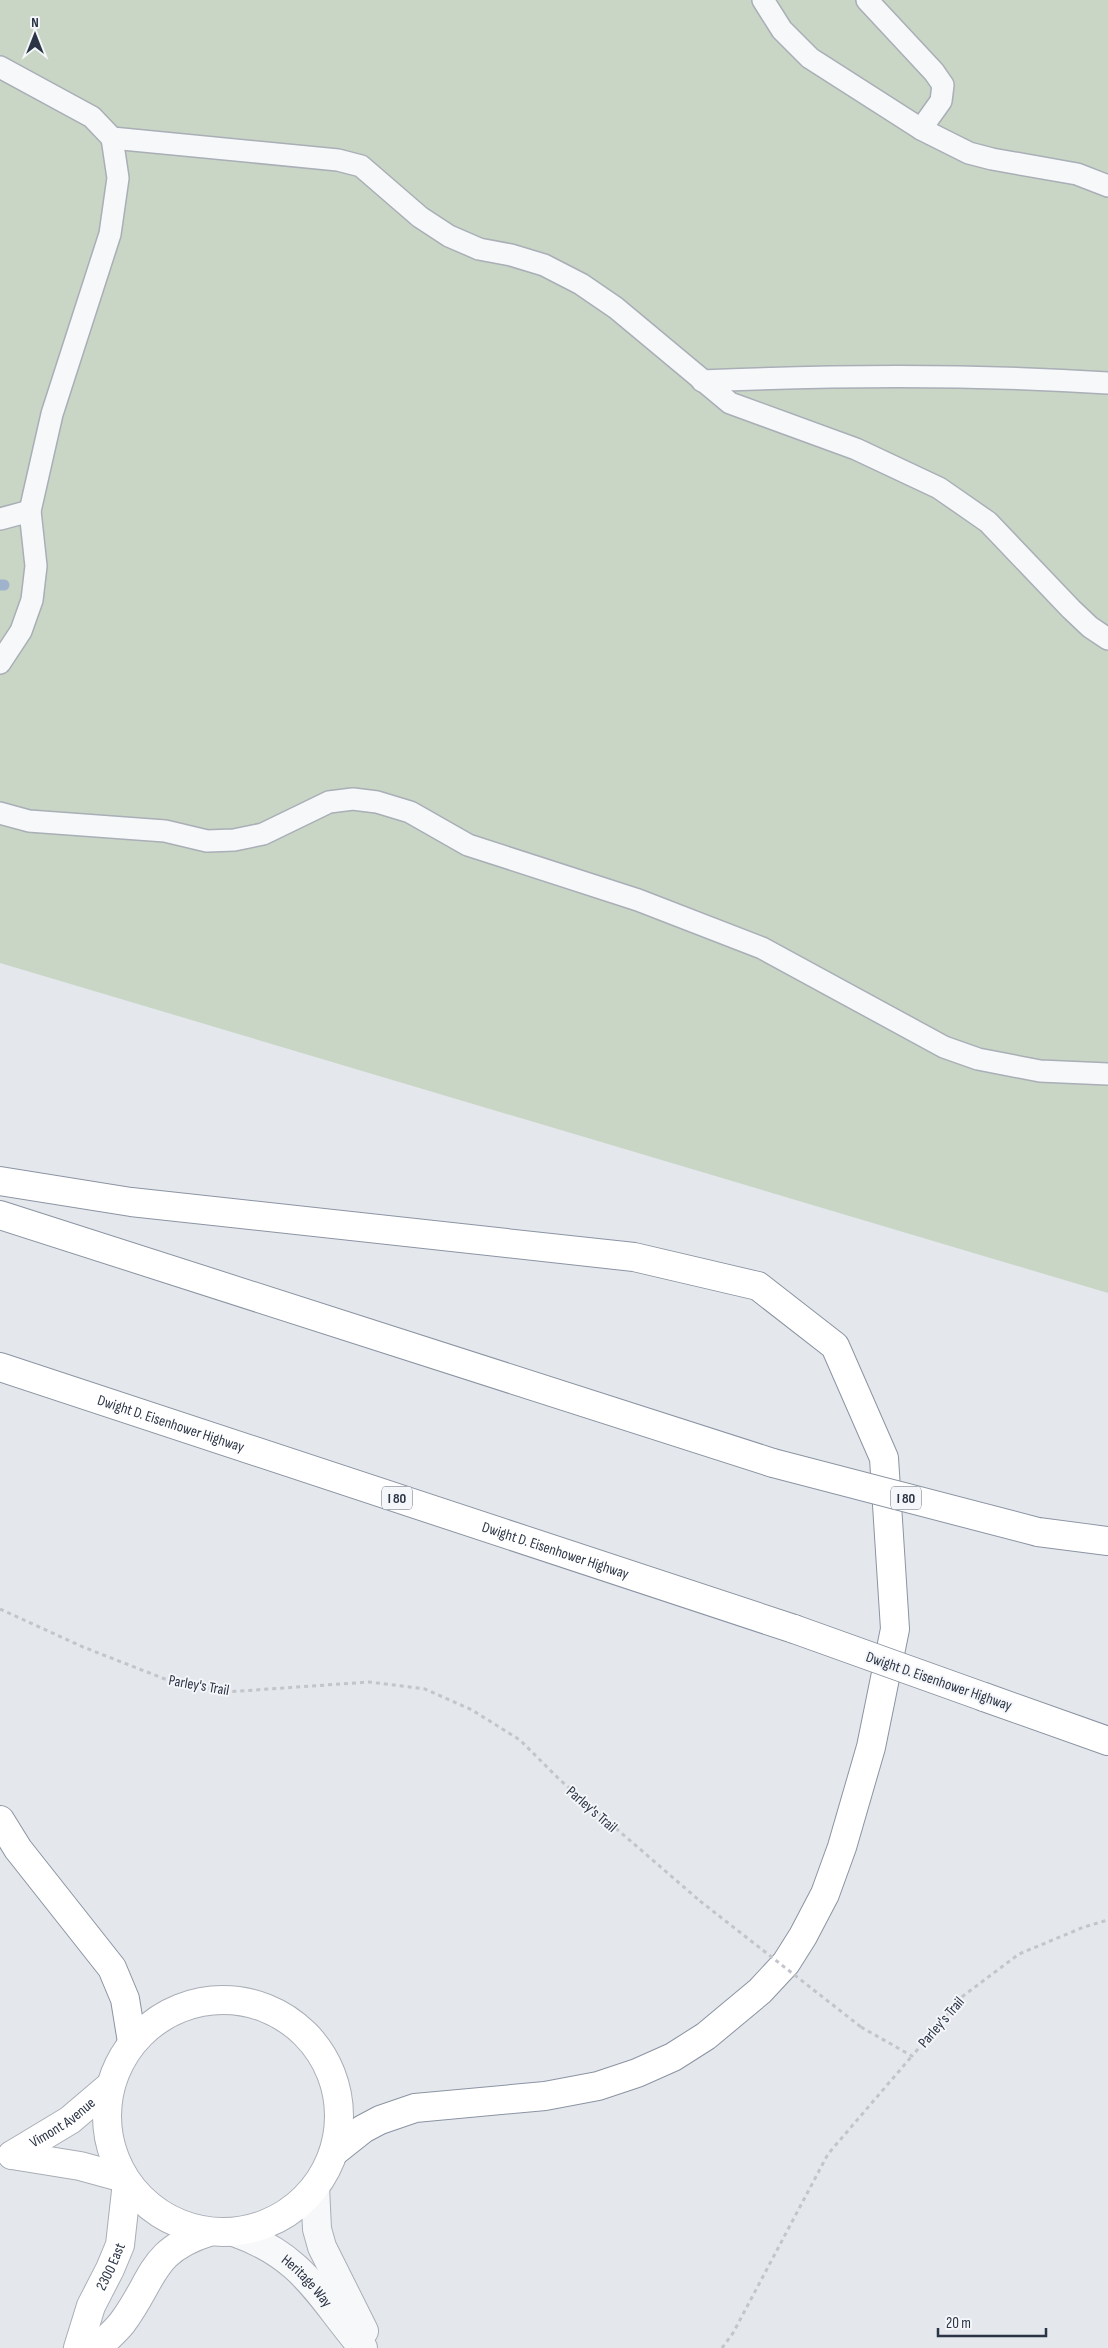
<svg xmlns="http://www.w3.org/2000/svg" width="1108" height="2348" viewBox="0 0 1108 2348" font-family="'Sofia Sans Condensed',sans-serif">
<rect width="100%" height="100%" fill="#e4e7ec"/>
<!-- green -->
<polygon fill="#c9d6c5" points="0,0 1108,0 1108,1293 0,963"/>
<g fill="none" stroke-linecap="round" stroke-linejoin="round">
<!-- stream -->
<polyline stroke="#9fb4cc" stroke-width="11" points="0,585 4,585"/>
<defs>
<g id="service">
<polyline points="763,0 782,30 810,58 921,129 969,153 992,159 1077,174 1108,186"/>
<polyline points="867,0 934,72 943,85 941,101 921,129"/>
<polyline points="0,67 92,117 112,138 338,160 361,166 420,217 449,236 479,249 511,255 544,265 581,284 616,308 730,403 856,449 939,488 988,522 1071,609 1090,627 1108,639"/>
<path d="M702,381c135,-6 271,-7 406,2"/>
<polyline points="0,519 30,511"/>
<polyline points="0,663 21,631 32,600 36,566 30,511 52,414 110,234 118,178 112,138"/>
<polyline points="0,813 29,821 165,831 207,841 234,840 263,834 329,802 353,799 377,802 410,812 468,845 638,900 762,948 944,1047 978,1059 1040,1071 1108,1074"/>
</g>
<g id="tertiary">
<polyline points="315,2187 317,2229 322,2247 364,2331"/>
<path id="s1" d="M234,2232c70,25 84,63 129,116"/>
</g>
<g id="secondary">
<circle cx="223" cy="2116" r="116"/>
<path id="s2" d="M12,2155l58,-35 40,-34"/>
<polyline points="12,2155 80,2166 124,2178"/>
<path id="s3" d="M78,2348l13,-42 19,-37 10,-24 7,-63"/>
<path d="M97,2348c8,-8 18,-16 25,-25 33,-44 27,-72 87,-91"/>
</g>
<g id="motorway">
<polyline points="0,1181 131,1202 634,1257 758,1286 835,1346 884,1458 895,1629 871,1747 842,1847 825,1894 803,1936 786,1963 760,1991 706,2036 673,2057 637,2073 598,2086 545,2096 415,2108 380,2120 363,2129 334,2152"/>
<polyline points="0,1215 773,1463"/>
<path id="s4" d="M0,1367l794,262"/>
<polyline points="1038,1532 1108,1541"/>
<polyline points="984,1697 1108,1741"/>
<polyline points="0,1820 18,1849 112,1968 125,1999 132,2042"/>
</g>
</defs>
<!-- service casing -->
<use href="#service" stroke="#a9aeb7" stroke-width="24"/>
<!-- tertiary casing -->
<use href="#tertiary" stroke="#a9aeb7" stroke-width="30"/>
<!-- secondary casing -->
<use href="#secondary" stroke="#a9aeb7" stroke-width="30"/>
<!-- motorway casing -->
<use href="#motorway" stroke="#8b94a3" stroke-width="30"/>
<!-- path -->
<g stroke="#c2c5cb" stroke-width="3" stroke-dasharray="4 4" stroke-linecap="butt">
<polyline points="0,1609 83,1647 165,1679 226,1692 369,1682 425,1689 472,1710 520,1740 560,1780 700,1901"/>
<polyline points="861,2027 912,2056 963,1996 1019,1954 1084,1927 1108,1920"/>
<polyline points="722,2348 733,2333 828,2154 912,2056"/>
</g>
<!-- service -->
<use href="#service" stroke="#f7f8fa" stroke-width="21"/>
<!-- tertiary -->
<use href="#tertiary" stroke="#f7f8fa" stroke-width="28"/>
<!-- secondary -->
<use href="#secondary" stroke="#fff" stroke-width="28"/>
<!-- motorway -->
<use href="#motorway" stroke="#fff" stroke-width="28"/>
<defs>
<g id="motorway-bridge">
<polyline points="773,1463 1038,1532"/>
<polyline points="794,1629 984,1697"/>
</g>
</defs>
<!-- motorway-bridge casing -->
<use href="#motorway-bridge" stroke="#8b94a3" stroke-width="30" stroke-linecap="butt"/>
<!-- path-bridge -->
<polyline stroke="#c2c5cb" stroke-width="3" stroke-dasharray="4 4" stroke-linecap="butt" points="700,1901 861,2027"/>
<!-- motorway-bridge -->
<use href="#motorway-bridge" stroke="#fff" stroke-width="28"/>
</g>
<g text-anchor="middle" stroke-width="4" stroke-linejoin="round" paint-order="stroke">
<!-- shield labels -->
<g fill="#f4f6f9" stroke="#676e7b" stroke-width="1">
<rect x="382" y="1486.5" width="30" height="23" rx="4"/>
<rect x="891" y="1486.5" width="30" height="23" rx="4"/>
</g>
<g font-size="14" font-weight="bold" fill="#2b3445">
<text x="397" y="1503">I 80</text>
<text x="906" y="1503">I 80</text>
</g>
<!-- street labels -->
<g font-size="15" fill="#2b3445" stroke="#f4f6f9">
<text dy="5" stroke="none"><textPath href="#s4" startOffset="180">Dwight D. Eisenhower Highway</textPath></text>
<text dy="5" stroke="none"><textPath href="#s4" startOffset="585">Dwight D. Eisenhower Highway</textPath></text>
<text transform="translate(939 1681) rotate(19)" y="5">Dwight D. Eisenhower Highway</text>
<text transform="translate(199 1685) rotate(10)" y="5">Parley's Trail</text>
<text transform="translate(592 1809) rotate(41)" y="5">Parley's Trail</text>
<text transform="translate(941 2022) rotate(-49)" y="5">Parley's Trail</text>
<text dy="5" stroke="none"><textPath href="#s2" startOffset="60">Vimont Avenue</textPath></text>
<text dy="5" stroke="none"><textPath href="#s3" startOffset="88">2300 East</textPath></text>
<text dy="5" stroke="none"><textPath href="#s1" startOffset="89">Heritage Way</textPath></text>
</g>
</g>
<!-- north arrow -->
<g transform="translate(35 35)" stroke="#f4f6f9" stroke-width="4" paint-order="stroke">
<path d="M0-4L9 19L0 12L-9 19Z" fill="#2b3445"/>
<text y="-8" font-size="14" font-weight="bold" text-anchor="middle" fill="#2b3445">N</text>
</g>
<!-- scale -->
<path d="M938 2328v8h108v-8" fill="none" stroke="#2b3445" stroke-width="2.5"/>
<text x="946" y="2328" font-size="15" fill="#2b3445" stroke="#f4f6f9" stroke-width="4" paint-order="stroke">20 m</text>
</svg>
